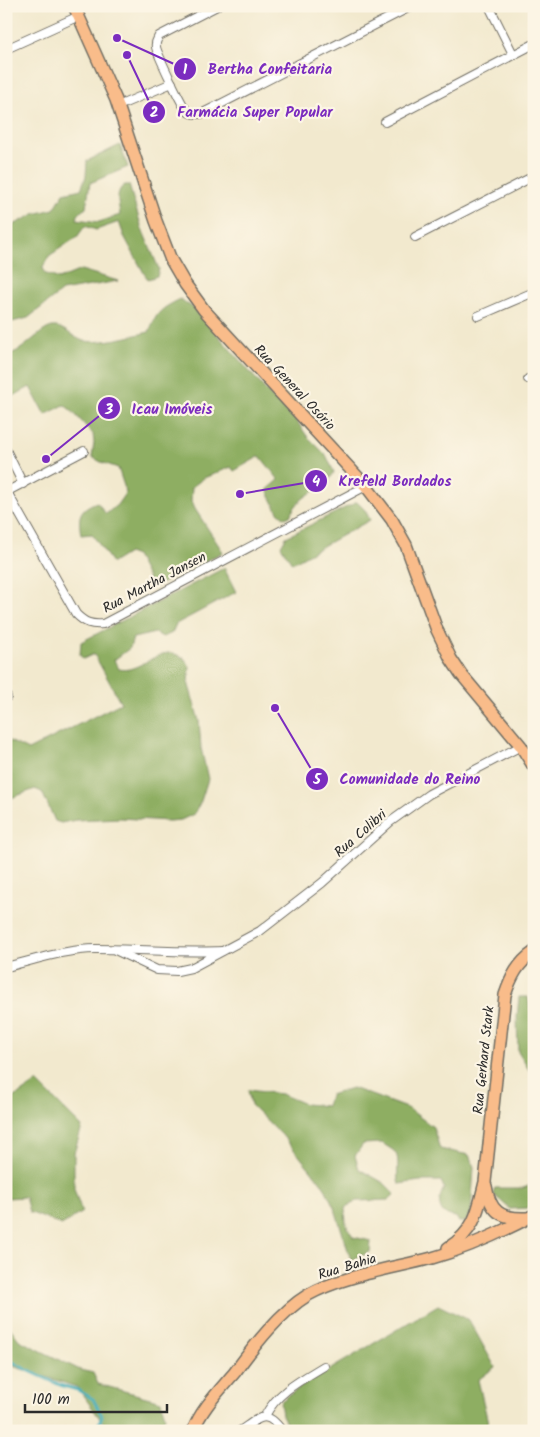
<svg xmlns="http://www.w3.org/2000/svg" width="540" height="1437" viewBox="0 0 540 1437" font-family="Kalam,sans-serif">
<rect width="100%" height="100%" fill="#fcf5e5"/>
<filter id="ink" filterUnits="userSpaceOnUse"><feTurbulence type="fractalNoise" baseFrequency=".02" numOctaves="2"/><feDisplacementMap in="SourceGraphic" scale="10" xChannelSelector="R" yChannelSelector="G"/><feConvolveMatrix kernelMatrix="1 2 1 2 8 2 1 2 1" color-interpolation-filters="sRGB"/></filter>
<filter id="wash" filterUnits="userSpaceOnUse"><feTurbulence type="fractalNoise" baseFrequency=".0096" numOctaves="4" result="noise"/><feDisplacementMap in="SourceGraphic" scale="20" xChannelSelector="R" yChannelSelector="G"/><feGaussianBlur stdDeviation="1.12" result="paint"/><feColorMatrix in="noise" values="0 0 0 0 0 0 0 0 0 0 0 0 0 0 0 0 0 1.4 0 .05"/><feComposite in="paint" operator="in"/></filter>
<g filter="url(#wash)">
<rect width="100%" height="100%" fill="#f2e9ce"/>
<!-- forest -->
<g fill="#8eae62" stroke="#5c6c46">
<path d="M120,145l8,22 -38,16 -4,24 -8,8 -1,4 22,3 21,-7c-1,-11 -6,-24 5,-30h4l13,44 17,40 -2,7 -9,3 -3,-4 -21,-39 -5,-14 -23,8 -11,-4 -8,11 -28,19 -6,11 1,6 15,6 22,-9 37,11 -56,10 -34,27 -20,5 -2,-3v-91l28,-15 20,-5 10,-16 17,-4 5,-13 1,-15z"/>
<path d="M180,299l15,10 75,86 26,25 11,16 19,19 8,17c-9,20 -33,18 -44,44l-5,2 -7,-6 -11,-22 12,-10 -19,-24 -26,15 -3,-4 -27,11 -12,9 -1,13 4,9 28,43 -70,36 -17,-32 -8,-3 -16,10 -20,-29 -11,1c-3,-18 -3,-26 16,-33l9,12 11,-9 9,-13 -8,-24 -17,-6 -9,-5 2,-14 -1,-9c-10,-10 -17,-21 -29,-29l-19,10 -15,-28 -24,13v-46c15,1 31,-23 46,-27 11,-2 22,12 32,14 18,3 47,-5 65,-9 9,-22 11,-22 31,-33z"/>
<polygon points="357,502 365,510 370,520 292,563 281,546 286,537"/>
<path d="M224,568l12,24 -60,32 -4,9 -9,4 -8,-4 -22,5 -3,10 -16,12 5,9c17,4 33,-15 50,-16 5,0 11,3 15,5l6,9 -2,15 11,39 2,27 7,31 -7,22 -7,13 -13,6 -12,1 -49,-3 -44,2 -15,3 -6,-2 -13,-29 -7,-3 -29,11v-61l22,11 93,-47 -27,-49 -11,5 -3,-4 1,-13z"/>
<polygon points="519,997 528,997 534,1031 534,1078 518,1052 517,1017"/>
<polygon points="37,1082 82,1127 74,1153 74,1189 82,1212 62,1225 29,1212 25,1197 6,1198 6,1103"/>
<path d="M352,1088l57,21 24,18 7,22 29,6 5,12 -3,45 -3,7 -4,3h-5l-3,-5c-18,-2 -20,-14 -12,-29l-3,-7h-21l-21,3c-4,-10 2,-24 -4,-32 -3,-3 -9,-6 -13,-9l-19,1 -8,12 4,13 25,14 11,11 -7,6 -32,1 -11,7 1,16 7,13 18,4 -1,11 -19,8 -16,-51 -11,-23 -42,-51 -31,-30 -3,-15 33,4 24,10 22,2 3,-11z"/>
<polygon points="534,1184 534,1205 528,1208 510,1209 493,1194 495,1188 523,1188"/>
<polygon points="438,1305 469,1320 495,1367 478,1380 490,1431 290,1431 282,1415 280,1402 299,1388"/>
<polygon points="6,1322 19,1340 80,1370 93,1373 98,1384 161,1401 165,1417 156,1431 109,1431 77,1387 6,1364"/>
</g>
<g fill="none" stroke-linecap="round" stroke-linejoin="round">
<!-- stream -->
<polyline stroke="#3aaab8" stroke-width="3" points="6,1358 25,1369 60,1385 78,1390 93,1399 102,1416 98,1426 89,1431"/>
</g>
</g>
<g filter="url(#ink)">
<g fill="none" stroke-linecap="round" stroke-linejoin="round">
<defs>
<g id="street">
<path d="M217,6l-58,30c-2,4 -4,6 -3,11 1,6 26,59 31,64 4,4 9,3 14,3l211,-108"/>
<polyline points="489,6 513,54"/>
<polyline points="6,49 79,16"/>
<polyline points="118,106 172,83"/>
<polyline points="385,122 534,44"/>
<polyline points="415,237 534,176"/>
<polyline points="478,316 534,292"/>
<polyline points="528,379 534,376"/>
<polyline points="6,450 23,484"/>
<polyline points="6,492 84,451"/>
<path d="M7,492l69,122c9,9 15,11 27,10l263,-138"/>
<polyline points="6,695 7,697"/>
<polyline points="115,950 157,970 177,971 191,968 260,931 322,883 390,822 429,794 521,746"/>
<path d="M6,967c29,-7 60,-18 90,-18 42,0 84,4 126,2"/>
<path d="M265,1416c12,-24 36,-36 59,-50"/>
<path d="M240,1431c19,-13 26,-23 42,0"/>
</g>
<g id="primary">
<polyline points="74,6 116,100 156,221 171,260 185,284 204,310 366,486 392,520 406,545 437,630 451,659 461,674 521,746 534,767"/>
<path d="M486,1186c4,25 14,33 40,32"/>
<path d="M448,1248c27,-17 30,-37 37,-66l20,-187c6,-18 13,-32 29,-43"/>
<path d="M193,1431c8,-22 27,-41 42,-59 19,-26 45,-60 73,-77 33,-19 87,-27 124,-37 35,-10 70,-26 102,-43"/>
</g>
</defs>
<!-- street casing -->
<use href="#street" stroke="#716e64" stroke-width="10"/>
<!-- primary casing -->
<use href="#primary" stroke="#716e64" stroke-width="14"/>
<!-- street -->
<use href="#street" stroke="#fff" stroke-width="8"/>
<!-- primary -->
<use href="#primary" stroke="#f9bc8a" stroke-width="11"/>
</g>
</g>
<g text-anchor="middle" stroke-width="4.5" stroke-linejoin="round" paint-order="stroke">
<!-- street labels -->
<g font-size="14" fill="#2b2b2b" stroke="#fcf5e5">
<text transform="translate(295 387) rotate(47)" y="5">Rua General Osório</text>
<text transform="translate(154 582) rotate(-28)" y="5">Rua Martha Jansen</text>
<text transform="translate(360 833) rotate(-41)" y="5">Rua Colibri</text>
<text transform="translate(483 1060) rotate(-84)" y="5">Rua Gerhard Stark</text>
<text transform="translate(347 1266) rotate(-17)" y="5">Rua Bahia</text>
</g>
</g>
<!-- callouts -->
<path fill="none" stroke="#7b2cbf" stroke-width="2" d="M117 38L185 69M127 55L154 112M46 459L109 408M240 494L316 481M275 708L317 779"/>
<g fill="#7b2cbf" stroke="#fcf5e5" stroke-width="2">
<circle cx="117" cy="38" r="5"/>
<circle cx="127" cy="55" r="5"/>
<circle cx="46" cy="459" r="5"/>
<circle cx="240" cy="494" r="5"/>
<circle cx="275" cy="708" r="5"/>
<circle cx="185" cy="69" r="12"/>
<circle cx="154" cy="112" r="12"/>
<circle cx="109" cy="408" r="12"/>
<circle cx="316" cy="481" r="12"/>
<circle cx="317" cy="779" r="12"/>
</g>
<g font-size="15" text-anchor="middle" font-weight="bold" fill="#fff">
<text x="185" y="74">1</text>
<text x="154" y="117">2</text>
<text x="109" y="414">3</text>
<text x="316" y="486">4</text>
<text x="317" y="784">5</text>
</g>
<g font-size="15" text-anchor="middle" font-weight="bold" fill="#7b2cbf" stroke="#fcf5e5" stroke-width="4.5" stroke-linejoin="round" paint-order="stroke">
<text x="270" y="74">Bertha Confeitaria</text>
<text x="255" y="117">Farmácia Super Popular</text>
<text x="172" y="414">Icau Imóveis</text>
<text x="395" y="486">Krefeld Bordados</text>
<text x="410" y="784">Comunidade do Reino</text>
</g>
<!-- margin -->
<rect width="540" height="1437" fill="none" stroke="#fcf5e5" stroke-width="25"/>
<!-- scale -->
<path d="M25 1404v8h142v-8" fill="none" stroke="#2b2b2b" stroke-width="2.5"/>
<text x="32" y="1404" font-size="15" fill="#2b2b2b" stroke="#fcf5e5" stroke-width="4" paint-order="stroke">100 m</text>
</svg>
